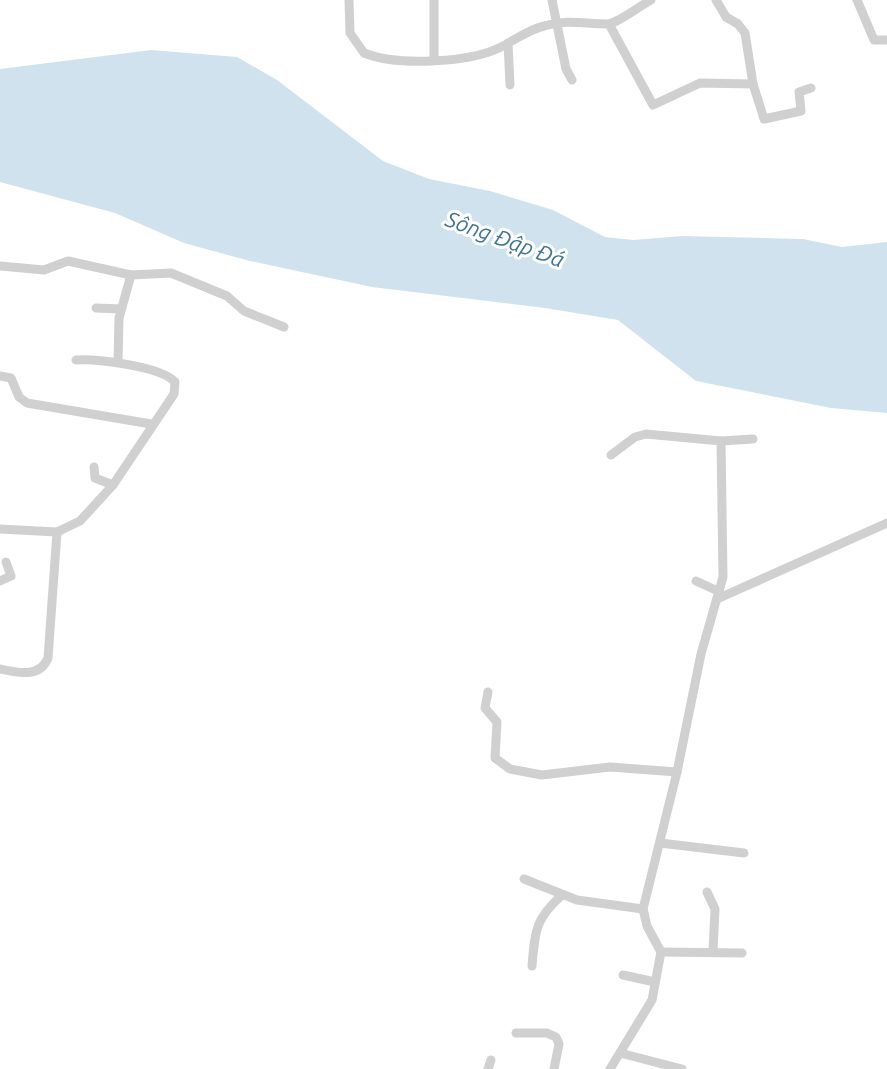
<svg xmlns="http://www.w3.org/2000/svg" width="887" height="1069" viewBox="0 0 887 1069" font-family="Ubuntu,sans-serif">
<rect width="100%" height="100%" fill="#fff"/>
<!-- water -->
<polygon fill="#cfe2ee" points="151,50 237,57 277,80 383,161 429,179 490,191 553,210 605,237 633,240 683,236 803,239 842,247 887,242 887,413 831,408 696,381 618,320 545,308 372,287 250,261 184,243 115,213 0,182 0,69"/>
<g fill="none" stroke-linecap="round" stroke-linejoin="round">
<!-- street -->
<g stroke="#d0d0d0" stroke-width="9">
<path d="M349,0l1,33 14,20c32,13 103,10 135,-5 15,-7 28,-18 45,-22 24,-7 40,-2 63,-2 10,0 34,-19 44,-24"/>
<polyline points="434,0 434,59"/>
<polyline points="552,0 566,69 572,80"/>
<polyline points="716,0 726,17 738,24 745,33 753,84 764,119 801,111 799,92 811,88"/>
<polyline points="857,0 874,40 887,40"/>
<polyline points="609,24 653,105 700,83 753,84"/>
<polyline points="508,43 510,85"/>
<polyline points="0,266 44,270 68,261 131,275 171,273 227,296 244,311 284,327"/>
<polyline points="96,308 121,309"/>
<polyline points="118,362 119,318 131,275"/>
<polyline points="0,376 11,378 19,397 27,403 151,424"/>
<polyline points="721,441 753,439"/>
<polyline points="94,467 95,478 113,485"/>
<path d="M0,529l57,3 23,-11 33,-36 61,-91 1,-12c-14,-16 -78,-23 -99,-22"/>
<polyline points="0,581 11,576 6,562"/>
<polyline points="696,581 720,592"/>
<polyline points="717,599 887,523"/>
<path d="M0,669c18,4 40,9 48,-11l9,-126"/>
<polyline points="488,692 485,708 497,722 495,758 510,769 542,775 610,767 677,772"/>
<polyline points="660,843 744,853"/>
<polyline points="524,879 577,900 643,909"/>
<polyline points="707,892 715,909 713,951"/>
<polyline points="661,952 742,953"/>
<path d="M532,966c3,-35 3,-47 30,-71"/>
<polyline points="623,975 655,982"/>
<polyline points="516,1033 547,1033 556,1037 559,1044 554,1069"/>
<polyline points="620,1053 682,1069"/>
<polyline points="488,1069 491,1060"/>
<polyline points="610,1069 652,1000 661,952 647,926 643,909 677,772 701,654 723,577 721,441 646,434 635,437 611,455"/>
</g>
</g>
<g text-anchor="middle" stroke-width="6" stroke-linejoin="round" paint-order="stroke">
<!-- water labels -->
<g font-size="22" font-style="italic" fill="#3f7597" stroke="#fff">
<text transform="translate(505 239) rotate(20)" y="8">Sông Đập Đá</text>
</g>
</g>
</svg>
